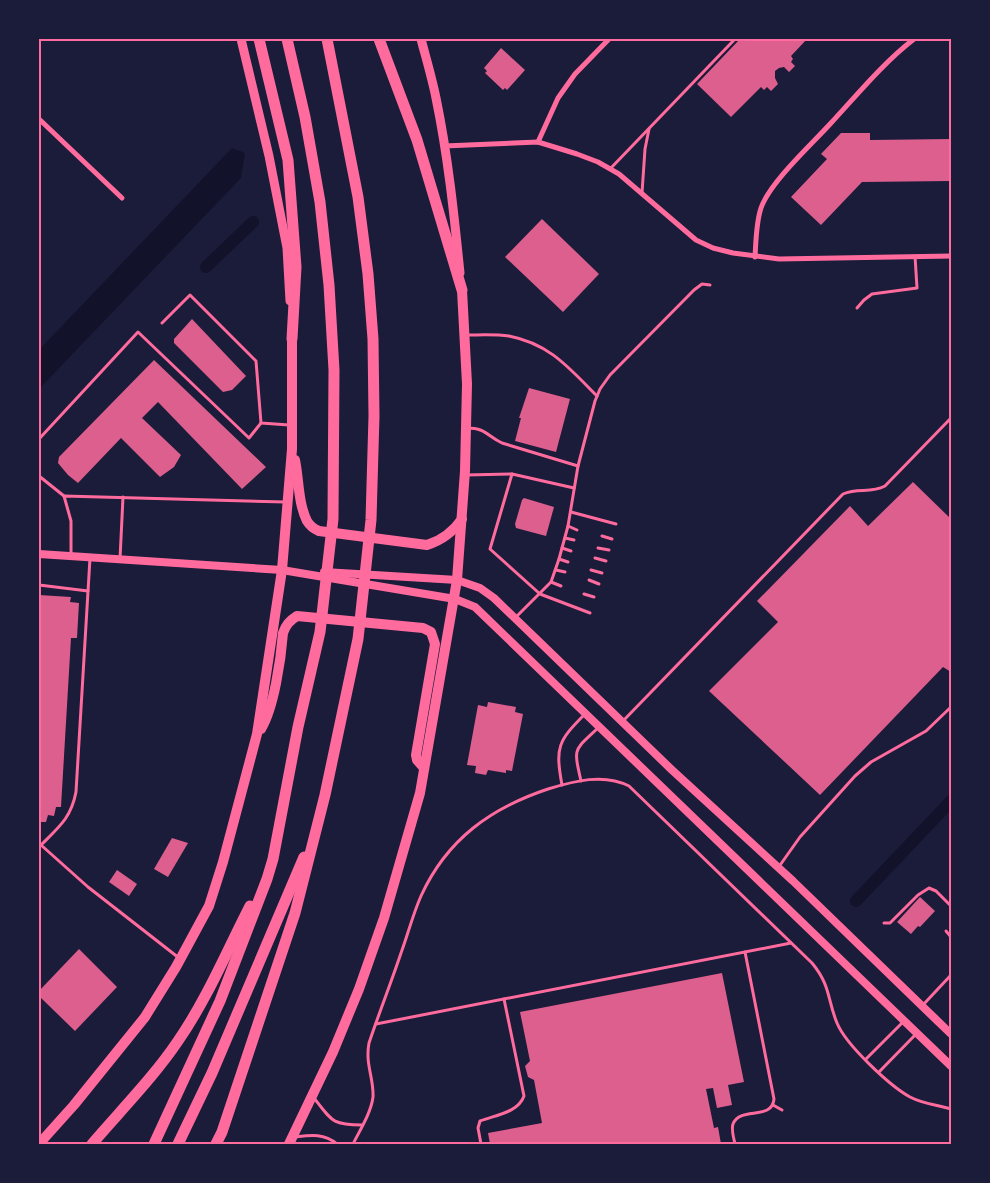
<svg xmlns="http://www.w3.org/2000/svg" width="990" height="1183" viewBox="0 0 990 1183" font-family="Overpass,sans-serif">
<rect width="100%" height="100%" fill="#1b1b3a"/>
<!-- water -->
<polygon fill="#12122b" points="232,148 245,153 241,178 39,389 39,350"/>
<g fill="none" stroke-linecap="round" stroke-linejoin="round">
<!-- canal -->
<g stroke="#12122b" stroke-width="12">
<polyline points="206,267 253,222"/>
<polyline points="856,901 951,801"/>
</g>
</g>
<!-- building -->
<g fill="#dd5f8e">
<polygon points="740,39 807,39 791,56 793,59 791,62 795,66 789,72 784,67 779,68 775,71 775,78 778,84 771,91 767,87 764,90 761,87 731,117 697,84"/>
<polygon points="501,48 525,70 507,90 505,88 503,90 485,73 487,71 484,68"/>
<polygon points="841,133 870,133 870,140 951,139 951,181 862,182 821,225 791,197 827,159 821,154"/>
<polygon points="542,219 599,274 563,312 505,257"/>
<polygon points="192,319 246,376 232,390 223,392 174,343 174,339"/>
<polygon points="154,360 266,467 242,489 158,402 142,418 181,455 174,467 160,477 121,438 78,483 68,475 58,463 59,457"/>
<polygon points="529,388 570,399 556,452 515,441 521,418 519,418"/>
<polygon points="913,482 951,519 951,672 943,667 820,795 709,691 778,622 757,601 850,506 868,526"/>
<polygon points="524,498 554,507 546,536 516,528 515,524 522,500"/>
<polygon points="39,595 71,597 70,602 79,603 77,638 71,638 61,807 56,807 54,816 48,815 46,822 39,822"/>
<polygon points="488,702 516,707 515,712 523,714 512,771 506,770 506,773 488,770 486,775 475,773 476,766 467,765 478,705 487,707"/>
<polygon points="172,838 188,843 168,877 154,869"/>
<polygon points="117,870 137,884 129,896 109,882"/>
<polygon points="920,897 935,911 920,927 918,926 911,934 897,922"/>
<polygon points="79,949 117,987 75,1031 39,996 39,991"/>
<polygon points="722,973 744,1082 728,1085 732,1105 717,1108 713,1088 706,1089 714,1128 718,1127 721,1144 490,1144 488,1133 542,1123 534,1080 528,1077 525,1066 530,1061 520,1012"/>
</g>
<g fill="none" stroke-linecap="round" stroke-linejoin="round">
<!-- service -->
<g stroke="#ff6b9d" stroke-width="3">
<polyline points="610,169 735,39"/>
<polyline points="642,193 645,149 649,129"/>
<polyline points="857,308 864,300 872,294 917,288 915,256"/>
<polyline points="162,323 190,295 256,361 261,423 289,425"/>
<path d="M466,335c14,0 29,-1 43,1 41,8 60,32 88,60"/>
<path d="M467,428c19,0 20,8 35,15l76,23"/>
<polyline points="39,439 138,332 249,438 261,423"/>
<polyline points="512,474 490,549 540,594 590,613"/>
<polyline points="466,475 512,474 574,488"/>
<polyline points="39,476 64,496"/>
<polyline points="571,512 616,524"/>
<polyline points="568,526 577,530"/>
<polyline points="602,536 612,539"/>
<polyline points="565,538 574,540"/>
<polyline points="562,548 571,551"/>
<polyline points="598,548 609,550"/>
<polyline points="71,556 71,521 64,496 285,502"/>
<path d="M90,558l-14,234c-5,26 -17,35 -35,53l47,42 91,71"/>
<polyline points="595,558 606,561"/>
<polyline points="120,559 123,497"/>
<polyline points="559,559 568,562"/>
<polyline points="556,570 565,572"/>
<polyline points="591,570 602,573"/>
<polyline points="589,580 599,584"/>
<polyline points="551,582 561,586"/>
<polyline points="39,585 88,591"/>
<polyline points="584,594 594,597"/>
<polyline points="516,617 551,582 559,559 568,526 578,466 595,401 600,389 610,375 694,290 702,284 710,285"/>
<path d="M623,721l220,-227c15,-7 27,0 42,-8l66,-68"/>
<path d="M581,781c-8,-35 -7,-30 18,-54"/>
<path d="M562,785c-7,-38 -4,-44 23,-71"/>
<polyline points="778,868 800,837 855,776 871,762 926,731 951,707"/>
<polyline points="884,923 890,923 918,895 929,888 936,891 951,906"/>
<polyline points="946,931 951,937"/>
<polyline points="922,1006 951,975"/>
<polyline points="376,1024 791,943"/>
<polyline points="866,1059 904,1021"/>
<polyline points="879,1072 917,1033"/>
<path d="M314,1098c18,23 18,27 48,27"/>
<polyline points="773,1105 782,1110"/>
<path d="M295,1137c16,-2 29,-4 42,7"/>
<path d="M353,1144c7,-14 18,-31 20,-47 1,-19 -8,-32 -4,-54 10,-30 22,-60 32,-90 7,-19 12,-39 20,-57 26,-57 70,-88 127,-107 26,-8 56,-16 81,-3l183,177c19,23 15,36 25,60 9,22 53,63 73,74 13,7 28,8 41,12"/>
<path d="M481,1144l-3,-16 2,-7c15,-6 38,-8 44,-25l-20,-97"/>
<path d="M735,1144c-1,-5 -4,-14 -2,-20 7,-18 39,-3 41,-25l-29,-147"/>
</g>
<!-- minor -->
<g stroke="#ff6b9d" stroke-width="5">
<polyline points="39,119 122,198"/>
<polyline points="538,142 558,98 575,74 609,39"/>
<polyline points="444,146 538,142 577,154 598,162 619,174 696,240 713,248 733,253 779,259 951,256"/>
<path d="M755,257c1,-16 1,-34 6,-49 9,-26 51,-64 70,-85 26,-28 52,-60 83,-84"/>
</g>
<!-- tertiary -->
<g stroke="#ff6b9d" stroke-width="8">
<polyline points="39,554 282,570 455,599 475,607 951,1066"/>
<polyline points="324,572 457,580 480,588 494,598 672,770 793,881 951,1034"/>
</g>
<!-- secondary -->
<g stroke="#ff6b9d" stroke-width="9">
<polyline points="241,39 269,156 287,248 290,301"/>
<path d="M421,39c5,19 11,39 15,59 12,58 18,116 24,175"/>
</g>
<!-- primary -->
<g stroke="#ff6b9d" stroke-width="10">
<path d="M295,460c4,19 3,43 12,61 3,5 7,8 12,10l108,14c16,-5 26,-13 35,-26"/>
<path d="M261,729c13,-21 20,-70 22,-96 3,-8 6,-12 14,-17l126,12 8,4 4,12 -19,111 1,5 7,8"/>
<polyline points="39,1144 74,1105 145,1017 176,967 209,906 223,862 257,734 282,570 292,449 292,339"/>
<polyline points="289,1144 333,1052 359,989 384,918 420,793 457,580 465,471 467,384 462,290"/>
</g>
<!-- motorway -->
<g stroke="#ff6b9d" stroke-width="11">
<polyline points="259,39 288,160 296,267 292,339"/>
<polyline points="379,39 417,140 462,290"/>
<path d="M92,1144c29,-34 61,-66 86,-103 29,-42 49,-90 72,-135"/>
<polyline points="154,1144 220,1001 267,879 273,859 298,727 320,632 333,519 334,370 329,285 320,202 305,117 287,39"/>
<polyline points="178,1144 212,1073 304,857"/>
<polyline points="216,1144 222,1132 295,913 325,795 358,639 371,520 374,416 373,339 368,274 358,197 327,39"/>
</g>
</g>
<!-- border -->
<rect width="990" height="1183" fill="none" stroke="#1b1b3a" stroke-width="80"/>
<rect x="40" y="40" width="910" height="1103" fill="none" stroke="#ff6b9d" stroke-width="2"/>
</svg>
